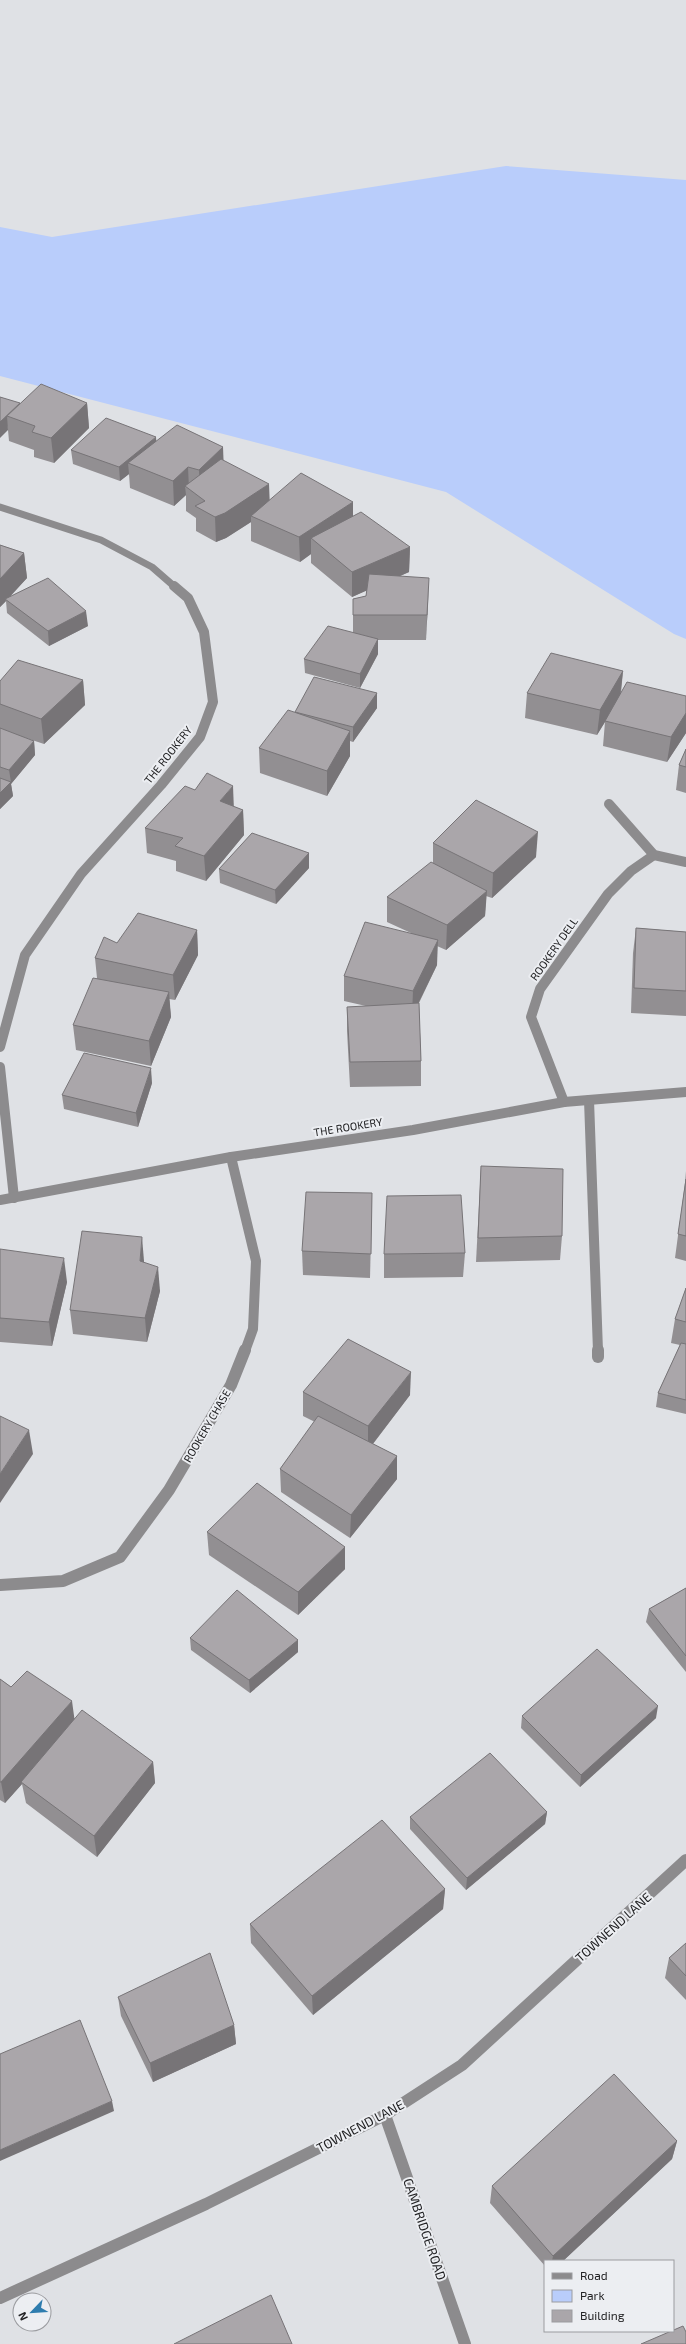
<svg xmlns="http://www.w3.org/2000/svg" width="686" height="2344" viewBox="0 0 686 2344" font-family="'Exo 2',sans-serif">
<rect width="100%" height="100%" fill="#dfe1e5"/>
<!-- green -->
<polygon fill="#b9cdfb" points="506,166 686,180 686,639 674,634 446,492 0,376 0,227 52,237"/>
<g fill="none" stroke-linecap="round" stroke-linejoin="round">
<!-- minor-far2 -->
<polyline stroke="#8c8b8d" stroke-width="7" points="0,507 101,540 152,567 175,587"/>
<!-- minor-far1 -->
<g stroke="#8c8b8d" stroke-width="10">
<polyline points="609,804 654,855 686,862"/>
<polyline points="0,1047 25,955 81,874 161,785 200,737 213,702 204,632 188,598 174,586"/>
<polyline points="0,1067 14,1198"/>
<polyline points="589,1100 598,1351"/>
<polyline points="564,1102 531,1017 540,989 608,894 631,871 654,855"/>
<polyline points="231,1157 256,1261 253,1329 245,1351"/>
<polyline points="0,1200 231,1157 413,1130 564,1102 686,1092"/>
</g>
<!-- minor -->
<g stroke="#8c8b8d" stroke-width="12">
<polyline points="598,1350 598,1357"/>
<polyline points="0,1585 63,1581 120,1557 169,1490 231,1385 245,1350"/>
<polyline points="385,2115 465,2344"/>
<polyline points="0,2298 206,2204 385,2115 462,2065 686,1860"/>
</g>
</g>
<!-- wall -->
<g fill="#928f92">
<polygon points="0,397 20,404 87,403 89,428 54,463 34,457 34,450 9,441 8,430"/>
<polygon points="156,441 223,447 223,460 270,500 353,502 353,516 410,547 409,572 400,576 428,603 426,640 378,640 378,654 360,688 305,673 304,659 353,633 353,599 366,596 367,590 352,597 311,563 311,554 300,562 251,541 251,522 226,538 216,542 196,531 196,518 186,511 186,495 174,506 130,488 129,474 120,481 73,464 71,450"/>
<polygon points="0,545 24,553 27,578 10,596 88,626 49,646 7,613 6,601 0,607"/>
<polygon points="623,671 621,693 686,696 686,733 667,762 603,746 605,722 597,735 525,718 527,693"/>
<polygon points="83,680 85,705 44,744 20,736 34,741 35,755 11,784 13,796 0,809 0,681"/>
<polygon points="377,693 377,708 353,742 350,741 350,756 327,796 260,773 259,748 295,713 295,712"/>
<polygon points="686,749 686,793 676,790 679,765"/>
<polygon points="234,807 243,810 244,835 206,881 176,871 176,861 147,853 145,828"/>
<polygon points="433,843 536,857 492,898 486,896 485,916 446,950 437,946 437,965 419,1003 421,1061 421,1086 350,1087 347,1031 347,1007 366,1006 344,1001 344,976 411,933 387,922 387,897 433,863"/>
<polygon points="309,853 309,868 276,904 220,883 219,869"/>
<polygon points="636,928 686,932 686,1016 631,1013 633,953"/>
<polygon points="197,930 198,955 175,1000 169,999 171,1017 151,1066 76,1050 73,1025 97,978 95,958 117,943"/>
<polygon points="152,1083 138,1127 64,1109 62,1095"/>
<polygon points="481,1166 562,1236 560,1260 476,1262"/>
<polygon points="686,1171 686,1261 675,1258 685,1183"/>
<polygon points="372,1193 370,1278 303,1275 302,1251"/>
<polygon points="0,1249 67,1282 52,1346 0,1342"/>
<polygon points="465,1253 463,1277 384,1278 384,1254"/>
<polygon points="144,1262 160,1291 147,1342 73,1334 70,1310"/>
<polygon points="686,1288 686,1414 656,1407 658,1393 680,1345 671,1343 675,1319"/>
<polygon points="303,1392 410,1395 373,1444 397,1456 397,1479 350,1538 281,1492 280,1469 315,1422 303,1416"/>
<polygon points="207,1532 345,1569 298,1615 209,1555"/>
<polygon points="686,1588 686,1672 646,1622 649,1609"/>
<polygon points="190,1638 298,1640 298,1652 250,1693 191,1650"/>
<polygon points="0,1679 11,1687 74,1718 153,1762 155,1783 97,1857 26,1803 22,1784 5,1803 0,1800"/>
<polygon points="522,1716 656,1718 580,1787 521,1728"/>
<polygon points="547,1812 545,1824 466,1890 410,1829 410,1817"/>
<polygon points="445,1889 443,1909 313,2015 251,1943 250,1924"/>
<polygon points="686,1943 686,2000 665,1978 669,1958"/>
<polygon points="118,1997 234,2025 236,2044 153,2082 121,2016"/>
<polygon points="677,2141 672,2159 563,2261 545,2261 545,2266 490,2203 492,2186"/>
</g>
<!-- shaded-wall -->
<g fill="#777477">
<polygon points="20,403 7,416 8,430 0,438 0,422"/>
<polygon points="87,403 89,428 54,463 51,438"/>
<polygon points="156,437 157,451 128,463 129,474 120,481 119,467"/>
<polygon points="223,447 224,472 200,495 199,470"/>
<polygon points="188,467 189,489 185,486 186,495 174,506 173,481"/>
<polygon points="269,484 270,509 251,516 251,522 226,538 216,542 215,517"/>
<polygon points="353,502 353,527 311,538 311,554 300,562 299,537"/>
<polygon points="410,547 409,572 352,597 352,572"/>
<polygon points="24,553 27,578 7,600 5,599 6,601 0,607 0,579"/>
<polygon points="429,578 428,603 426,640 427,615"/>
<polygon points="86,611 88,626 49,646 48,631"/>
<polygon points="378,639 378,654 360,688 360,674"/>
<polygon points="623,671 620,697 597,735 600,710"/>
<polygon points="83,680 85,705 44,744 41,719"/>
<polygon points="377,693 377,708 353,742 353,727"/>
<polygon points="686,713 686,733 667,762 671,737"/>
<polygon points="350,731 350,756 327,796 327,771"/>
<polygon points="34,741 35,755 11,784 13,796 0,809 0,793 11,782 9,770"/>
<polygon points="233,786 234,811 220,801"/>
<polygon points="243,810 244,835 206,881 204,856"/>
<polygon points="538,832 536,857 492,898 493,873"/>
<polygon points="309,853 309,868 276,904 275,890"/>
<polygon points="487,891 485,916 446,950 447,925"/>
<polygon points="197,930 198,955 175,1000 173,975"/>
<polygon points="438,940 437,965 412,1016 413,991"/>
<polygon points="169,992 171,1017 151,1066 149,1041"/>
<polygon points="151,1068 152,1083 138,1127 136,1113"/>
<polygon points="142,1237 144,1261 142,1285 140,1261"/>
<polygon points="64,1258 67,1282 52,1346 49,1322"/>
<polygon points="158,1267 160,1291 147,1342 145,1318"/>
<polygon points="411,1372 410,1395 368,1450 368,1426"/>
<polygon points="29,1430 33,1454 0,1503 0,1474"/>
<polygon points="397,1456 397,1479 350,1538 351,1515"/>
<polygon points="345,1547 345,1569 298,1615 298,1592"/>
<polygon points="298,1640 298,1652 250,1693 249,1680"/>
<polygon points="72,1701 75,1723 21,1782 22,1784 5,1803 1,1782"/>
<polygon points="658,1706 656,1718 580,1787 581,1775"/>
<polygon points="153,1762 155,1783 97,1857 94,1836"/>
<polygon points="547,1812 545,1824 466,1890 467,1878"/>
<polygon points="445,1889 443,1909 313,2015 312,1996"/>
<polygon points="234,2025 236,2044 153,2082 150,2063"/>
<polygon points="112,2101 114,2111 0,2161 0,2150"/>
<polygon points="677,2141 672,2159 563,2261 552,2261 553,2256"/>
</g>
<!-- building -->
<g fill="#aaa6aa" stroke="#777477">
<polygon points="41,384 87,403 51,438 32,432 35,426 7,416"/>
<polygon points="0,397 20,403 0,422"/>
<polygon points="106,418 156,437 119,467 71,450"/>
<polygon points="177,425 223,447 199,470 188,467 173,481 128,463"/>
<polygon points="221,459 269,484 225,513 215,517 195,506 205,501 185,486"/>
<polygon points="301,473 353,502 299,537 251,516"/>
<polygon points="361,512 410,547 352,572 311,538"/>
<polygon points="0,545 24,553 0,579"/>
<polygon points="369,574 429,578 427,615 353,615 353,599 366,596"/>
<polygon points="48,578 86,611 48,631 5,599"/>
<polygon points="328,626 378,639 360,674 304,659"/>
<polygon points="551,653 623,671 600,710 527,693"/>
<polygon points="18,660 83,680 41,719 0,704 0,681"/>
<polygon points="314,677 377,693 353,727 295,712"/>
<polygon points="627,682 686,696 686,713 671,737 605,721"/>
<polygon points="288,710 350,731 327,771 259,748"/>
<polygon points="0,728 34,741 9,770 0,767"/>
<polygon points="686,749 686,767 679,765"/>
<polygon points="207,773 233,786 220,801 243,810 204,856 175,846 183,838 145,828 185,786 195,790"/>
<polygon points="0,778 11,782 0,793"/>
<polygon points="476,800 538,832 493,873 433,843"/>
<polygon points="252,833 309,853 275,890 219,869"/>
<polygon points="431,862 487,891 447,925 387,897"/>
<polygon points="138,913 197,930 173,975 95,958 104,937 117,943"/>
<polygon points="365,922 438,940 413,991 344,976"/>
<polygon points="636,928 686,932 686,991 634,988"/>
<polygon points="93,978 169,992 149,1041 73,1025"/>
<polygon points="419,1003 421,1061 350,1062 347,1007"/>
<polygon points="84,1053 151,1068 136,1113 62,1095"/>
<polygon points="481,1166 563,1169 562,1236 478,1238"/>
<polygon points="686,1179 686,1236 678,1234"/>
<polygon points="306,1192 372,1193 371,1254 302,1251"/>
<polygon points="461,1195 465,1253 384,1254 387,1196"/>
<polygon points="82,1231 142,1237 140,1261 158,1267 145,1318 70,1310"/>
<polygon points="0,1249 64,1258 49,1322 0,1318"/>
<polygon points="686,1288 686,1322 675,1319"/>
<polygon points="348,1339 411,1372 368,1426 303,1392"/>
<polygon points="681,1343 686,1344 686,1400 658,1393"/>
<polygon points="0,1416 29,1430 0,1474"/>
<polygon points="318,1416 397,1456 351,1515 280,1469"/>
<polygon points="257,1483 345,1547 298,1592 207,1532"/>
<polygon points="686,1588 686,1656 649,1609"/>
<polygon points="237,1590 298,1640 249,1680 190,1638"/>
<polygon points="597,1649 658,1706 581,1775 522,1716"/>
<polygon points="27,1671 72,1701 1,1782 0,1782 0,1679 11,1687"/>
<polygon points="82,1710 153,1762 94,1836 21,1782"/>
<polygon points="490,1753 547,1812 467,1878 410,1817"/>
<polygon points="382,1820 445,1889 312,1996 250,1924"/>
<polygon points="686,1943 686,1976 669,1958"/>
<polygon points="210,1953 234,2025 150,2063 118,1997"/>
<polygon points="80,2020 112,2101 0,2150 0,2054"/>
<polygon points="614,2074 677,2141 553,2256 492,2186"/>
<polygon points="271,2295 292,2344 174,2344"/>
<polygon points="683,2326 686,2332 686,2344 641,2344"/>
</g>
<g text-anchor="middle" stroke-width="4" stroke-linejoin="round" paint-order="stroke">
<!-- street labels -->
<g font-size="11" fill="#222224" stroke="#eceef2">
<text transform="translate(168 755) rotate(-52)" y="4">THE ROOKERY</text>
<text transform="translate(554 949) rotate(-55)" y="4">ROOKERY DELL</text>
<text transform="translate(348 1127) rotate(-9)" y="4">THE ROOKERY</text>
<text transform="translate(207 1426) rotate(-60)" y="4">ROOKERY CHASE</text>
</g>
<!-- near-street labels -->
<g font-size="13" fill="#222224" stroke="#eceef2">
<text transform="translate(613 1927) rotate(-42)" y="5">TOWNEND LANE</text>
<text transform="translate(360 2126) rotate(-28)" y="5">TOWNEND LANE</text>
<text transform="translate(425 2229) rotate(71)" y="5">CAMBRIDGE ROAD</text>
</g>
</g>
<!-- legend -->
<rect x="544" y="2260" width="130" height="72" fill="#eceef2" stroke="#9b9ca0"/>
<rect x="552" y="2273" width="20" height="6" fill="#8c8b8d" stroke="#9b9ca0"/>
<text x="580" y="2280" font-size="12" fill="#222224">Road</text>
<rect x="552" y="2290" width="20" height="12" fill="#b9cdfb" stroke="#9b9ca0"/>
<text x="580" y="2300" font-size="12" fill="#222224">Park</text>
<rect x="552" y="2310" width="20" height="12" fill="#aaa6aa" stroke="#9b9ca0"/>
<text x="580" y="2320" font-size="12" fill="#222224">Building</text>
<!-- north arrow -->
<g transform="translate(32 2312) rotate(245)"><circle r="19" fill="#eceef2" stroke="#9b9ca0"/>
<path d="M0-3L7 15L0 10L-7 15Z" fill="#2e7cae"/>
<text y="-6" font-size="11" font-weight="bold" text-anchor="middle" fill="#222224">N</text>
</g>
</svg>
